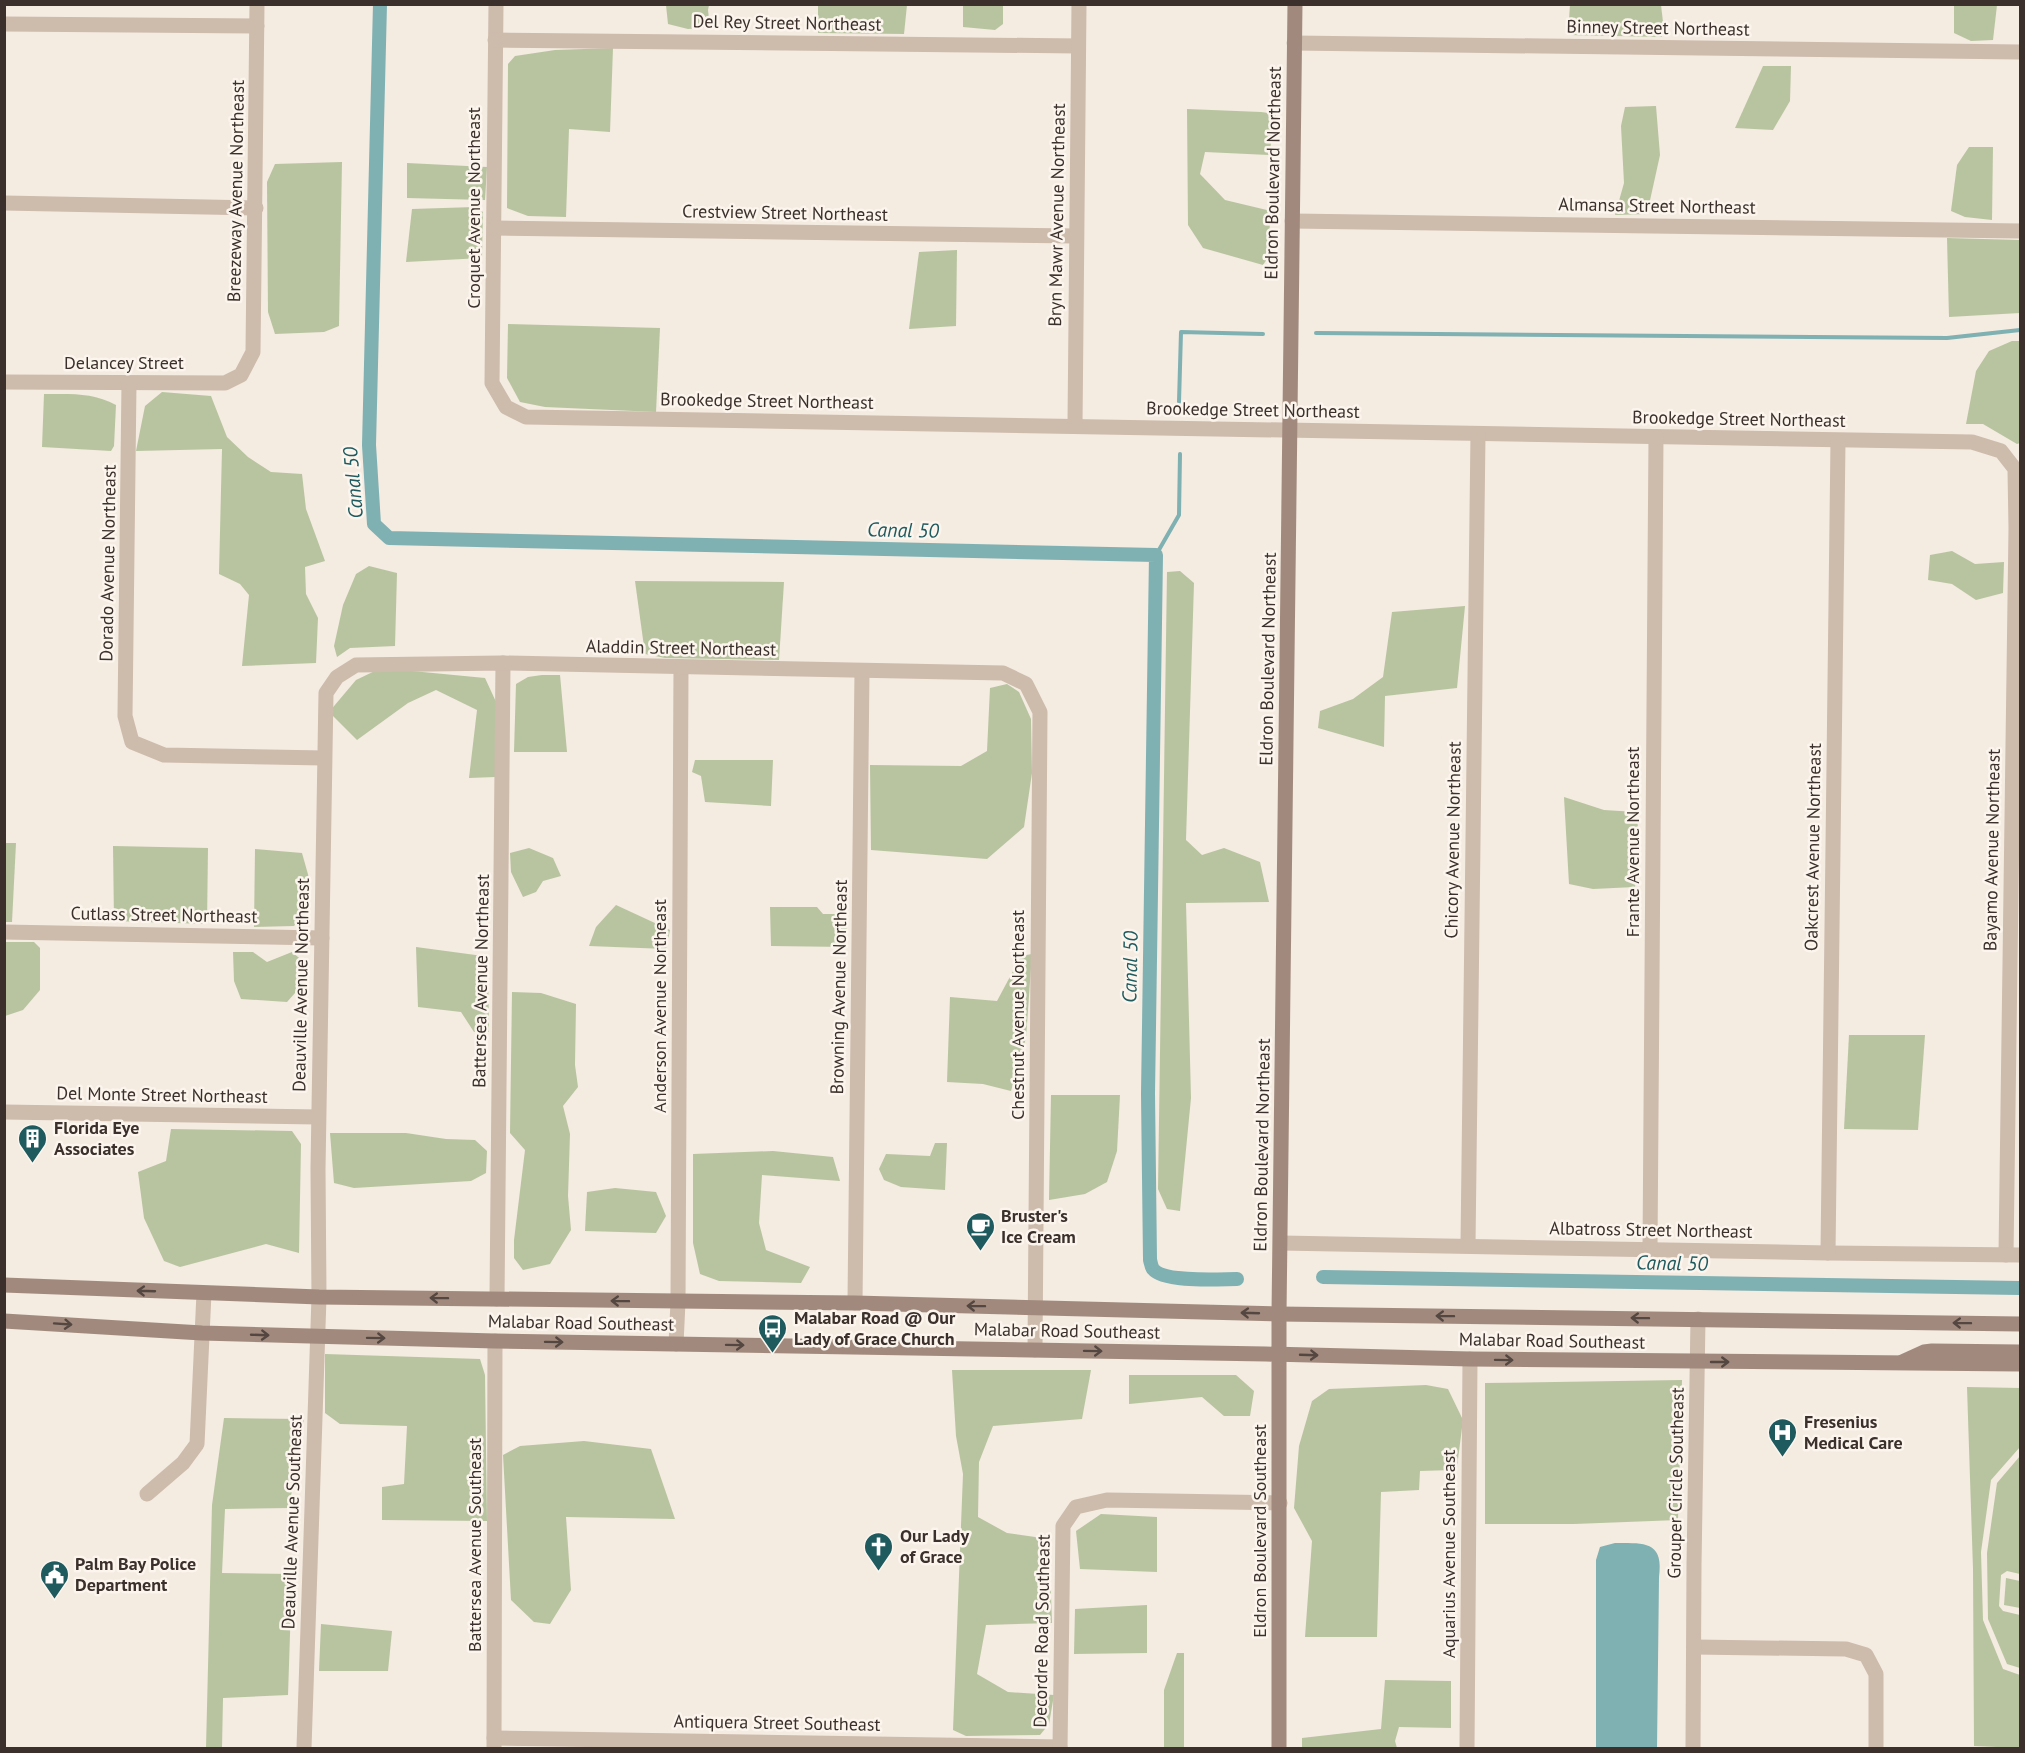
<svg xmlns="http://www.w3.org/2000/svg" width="2025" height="1753" viewBox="0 0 2025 1753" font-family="'PT Sans',sans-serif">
<rect width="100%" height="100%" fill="#f4ebe1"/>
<!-- green -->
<g fill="#b8c4a0">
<polygon points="1570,4 1661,5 1663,22 1662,37 1568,35"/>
<polygon points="666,5 709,5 708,10 710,27 688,29 668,24"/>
<polygon points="818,5 907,5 904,34 818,33"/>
<polygon points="963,5 1003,5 1003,24 995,30 963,27"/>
<polygon points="1954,5 1997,5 1993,40 1971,41 1954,33"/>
<polygon points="613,48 610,132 569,129 566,217 528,216 507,208 508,64 515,56 555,50"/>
<polygon points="1763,66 1791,66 1790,101 1773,130 1735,128"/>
<polygon points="1656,106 1660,155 1647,214 1615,215 1624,183 1621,126 1625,107"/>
<polygon points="1187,109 1261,112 1276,114 1269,155 1205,152 1200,174 1225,200 1271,211 1267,259 1263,265 1203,248 1188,225"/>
<polygon points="1969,147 1993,147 1992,220 1965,217 1951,211 1957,165"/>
<polygon points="342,162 339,326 324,332 275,334 268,312 267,182 275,164"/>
<polygon points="407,163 487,167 485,200 407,198"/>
<polygon points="475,207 483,212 482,258 406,262 412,209"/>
<polygon points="1947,238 2020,240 2020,313 1949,317"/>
<polygon points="957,250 956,326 909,329 919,252"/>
<polygon points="508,324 660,328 656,412 545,407 520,402 507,378"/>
<polygon points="2012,341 2020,341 2020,443 2017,444 1983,424 1966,424 1976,371 1989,351"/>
<polygon points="162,392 211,396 227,437 248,457 271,472 302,474 306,509 325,561 305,567 306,594 318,618 316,663 242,666 249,595 240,584 219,574 222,449 136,451 145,406"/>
<path d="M44,394c25,0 49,-2 72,11l-2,41 -3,5 -69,-4z"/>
<polygon points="1952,551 1975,564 2004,562 2003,593 1976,600 1952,584 1928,580 1930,555"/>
<polygon points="369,566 397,573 395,646 350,648 337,657 334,646 343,605 356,574"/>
<polygon points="1180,571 1194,583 1186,840 1202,855 1224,848 1260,862 1269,902 1186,903 1191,1098 1180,1211 1167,1209 1158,1189 1167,572"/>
<polygon points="635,581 784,582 779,660 665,658 645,654"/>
<polygon points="1465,606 1457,688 1385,696 1384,747 1318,728 1320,711 1353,699 1383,677 1392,612"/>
<polygon points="381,668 485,678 497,704 495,777 469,778 477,710 436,690 408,703 357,740 329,712 356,680"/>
<polygon points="542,675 560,675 567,752 514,752 516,684 528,677"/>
<polygon points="1007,684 1019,692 1031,719 1032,773 1024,827 987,859 871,850 870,765 961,766 987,751 990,688"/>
<polygon points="695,760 773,760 771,806 705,802 701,776 692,772"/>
<polygon points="1564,797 1604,810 1636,812 1640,843 1635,887 1593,889 1569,884"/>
<polygon points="5,843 16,843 12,922 5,922"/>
<polygon points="113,846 208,848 207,924 114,921"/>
<polygon points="529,848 553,858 561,876 543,881 536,892 523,897 511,872 510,853"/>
<polygon points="255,849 302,853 309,878 304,914 294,926 254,927"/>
<polygon points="616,905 670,930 666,949 589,946 596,927"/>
<polygon points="770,907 817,907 823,914 846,914 847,947 771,946"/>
<polygon points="5,942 34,942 40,948 40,990 23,1010 5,1016"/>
<polygon points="416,947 483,956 488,962 489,1032 474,1032 461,1012 418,1007"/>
<polygon points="233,952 253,952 267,962 292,952 304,962 295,993 287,1002 241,999 234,981"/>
<polygon points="1032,954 1026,1038 1011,1091 983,1084 947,1082 950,997 997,1001 1021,956"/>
<polygon points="512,992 541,993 576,1004 575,1065 578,1087 563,1106 570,1134 568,1196 571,1230 550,1264 523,1270 514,1258 514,1240 525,1150 510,1133"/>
<polygon points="1849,1035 1925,1035 1918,1130 1844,1129"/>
<polygon points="1051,1095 1120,1095 1117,1151 1107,1182 1085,1194 1049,1200"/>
<polygon points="171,1129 292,1131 301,1144 299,1253 266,1244 180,1267 164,1261 144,1218 138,1172 166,1161"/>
<polygon points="330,1133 406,1133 446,1139 475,1140 487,1151 486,1173 471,1181 354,1188 334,1183"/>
<polygon points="935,1143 947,1143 945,1190 901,1187 884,1180 879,1169 886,1154 930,1156"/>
<polygon points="773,1151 833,1157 840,1181 762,1175 759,1223 766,1250 810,1267 801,1283 719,1281 700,1274 693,1243 693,1154"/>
<polygon points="615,1188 656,1192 666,1216 656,1233 585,1231 587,1192"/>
<polygon points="325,1354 480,1359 485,1375 487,1521 382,1520 382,1487 404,1484 407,1426 340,1424 325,1413"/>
<polygon points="952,1370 1091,1370 1082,1419 993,1426 979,1462 978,1517 1007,1533 1049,1539 1052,1623 986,1625 977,1674 1008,1692 1054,1695 1049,1724 1040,1735 966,1736 953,1730 963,1474 956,1436"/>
<polygon points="1129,1375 1236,1375 1254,1391 1250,1416 1224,1416 1202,1397 1129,1404"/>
<polygon points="1682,1380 1678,1520 1574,1524 1485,1524 1485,1383"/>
<polygon points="1426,1385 1448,1389 1463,1420 1457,1467 1452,1470 1420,1471 1419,1490 1381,1492 1377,1637 1305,1637 1312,1541 1294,1508 1299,1446 1312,1401 1329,1389"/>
<polygon points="1967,1387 2020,1388 2020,1447 1991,1480 1981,1552 1983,1620 2003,1669 2020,1675 2020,1748 1974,1746 1973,1569"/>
<polygon points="224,1418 304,1419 289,1508 225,1509 222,1573 292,1574 288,1695 223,1698 222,1748 206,1748 212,1505"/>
<polygon points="584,1441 651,1449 675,1519 566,1517 571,1590 550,1624 534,1622 511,1600 503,1455 520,1446"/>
<polygon points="2020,1456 2020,1574 2007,1571 2001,1575 1999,1606 2003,1611 2020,1615 2020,1668 2007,1664 1988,1619 1987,1553 1997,1483"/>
<polygon points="1101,1514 1157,1517 1157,1572 1080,1569 1076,1531"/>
<polygon points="2006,1578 2020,1581 2020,1608 2004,1605"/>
<polygon points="1147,1605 1147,1653 1074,1654 1075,1609"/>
<polygon points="321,1624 392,1631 388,1671 319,1671"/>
<polygon points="1177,1653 1184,1653 1184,1748 1164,1748 1164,1690"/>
<polygon points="1385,1680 1451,1681 1451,1728 1399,1727 1395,1741 1397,1748 1302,1748 1302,1738 1381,1729"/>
</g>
<!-- water -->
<path fill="#7fb0b2" d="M1615,1543c29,0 49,-2 44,34l-2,171h-61v-188l4,-13z"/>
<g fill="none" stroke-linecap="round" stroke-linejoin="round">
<!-- stream -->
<g stroke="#7fb0b2" stroke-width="4">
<polyline points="1316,333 1947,338 2020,330"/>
<polyline points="1179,402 1181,332 1263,334"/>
<polyline points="1156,555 1179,515 1180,454"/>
</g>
<!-- canal -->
<g stroke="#7fb0b2" stroke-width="14">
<path d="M380,4l-11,441 5,79 15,14 767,17 -8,539 2,166c1,3 1,6 3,9 11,14 67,10 84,10"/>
<polyline points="1323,1277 2020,1288"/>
</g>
<!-- street -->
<g stroke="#cdbbac" stroke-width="15">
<polyline points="496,4 492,383 506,407 526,417 1972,442 2001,451 2015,469 2016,528 2006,1255"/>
<polyline points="4,24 257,26"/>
<polyline points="495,40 1078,46"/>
<polyline points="1294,43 2020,52"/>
<polyline points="4,203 256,208"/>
<polyline points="1292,221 2020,231"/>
<polyline points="494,228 1075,236"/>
<polyline points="4,382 225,383 241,375 253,352 257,4"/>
<polyline points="129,383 125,716 132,742 164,755 324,758"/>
<polyline points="1075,426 1079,4"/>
<polyline points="4,932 322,938"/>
<polyline points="4,1112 318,1117"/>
<polyline points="1281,1243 1828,1253 2020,1255"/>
<polyline points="1468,1245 1478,434"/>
<polyline points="1650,1249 1656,437"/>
<polyline points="1828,1253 1838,441"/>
<polyline points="497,1299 503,663"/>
<polyline points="855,1303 862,671"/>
<polyline points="676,1344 678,1302 681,668"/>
<polyline points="147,1494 183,1463 197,1444 204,1293"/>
<polyline points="1694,1647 1846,1649 1866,1655 1876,1674 1876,1748"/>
<polyline points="494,1738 1060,1747"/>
<polyline points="304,1748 319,1297 318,1169 326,693 337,677 356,665 503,663 1003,673 1026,684 1040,712 1035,1350"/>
<polyline points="494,1748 495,1341"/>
<polyline points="1060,1748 1063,1526 1076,1507 1107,1500 1280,1503"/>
<polyline points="1467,1748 1470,1359"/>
<polyline points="1693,1748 1694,1565 1698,1319"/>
</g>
<!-- secondary -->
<g stroke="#a18a7d" stroke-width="15">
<polyline points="4,1285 319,1297 855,1303 1279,1314 2020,1324"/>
<polyline points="4,1321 202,1333 495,1341 1266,1354 1470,1359 2020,1364"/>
<polyline points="1902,1362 1924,1352 1932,1351 2020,1352"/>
<polyline points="1279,1748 1279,1314 1295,4"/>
</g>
</g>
<!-- one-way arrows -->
<defs><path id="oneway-shaft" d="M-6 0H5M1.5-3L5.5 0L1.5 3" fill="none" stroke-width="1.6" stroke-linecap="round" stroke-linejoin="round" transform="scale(1.5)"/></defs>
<g stroke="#544640">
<use href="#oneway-shaft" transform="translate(146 1291) rotate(-178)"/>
<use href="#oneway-shaft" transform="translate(439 1298) rotate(-179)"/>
<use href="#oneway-shaft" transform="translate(620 1301) rotate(-179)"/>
<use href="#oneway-shaft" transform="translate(976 1306) rotate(-179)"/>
<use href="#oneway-shaft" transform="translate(1250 1313) rotate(-178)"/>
<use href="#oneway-shaft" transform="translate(1445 1316) rotate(-179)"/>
<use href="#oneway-shaft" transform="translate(1640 1318) rotate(-179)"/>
<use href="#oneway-shaft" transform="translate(1962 1323) rotate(-179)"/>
<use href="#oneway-shaft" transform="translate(63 1324) rotate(4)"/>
<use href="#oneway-shaft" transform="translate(260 1335) rotate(2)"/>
<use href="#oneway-shaft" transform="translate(376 1338) rotate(1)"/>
<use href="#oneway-shaft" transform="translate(554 1342) rotate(1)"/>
<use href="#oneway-shaft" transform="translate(735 1345) rotate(1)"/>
<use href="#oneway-shaft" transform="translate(1093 1351) rotate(1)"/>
<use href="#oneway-shaft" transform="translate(1309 1355) rotate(2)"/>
<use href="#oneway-shaft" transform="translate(1504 1360) rotate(1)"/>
<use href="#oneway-shaft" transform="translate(1720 1362)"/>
</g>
<!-- icons -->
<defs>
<symbol id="building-pin" viewBox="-11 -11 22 30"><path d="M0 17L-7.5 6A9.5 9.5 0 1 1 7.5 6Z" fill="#1f5a5e" stroke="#fbf5ee"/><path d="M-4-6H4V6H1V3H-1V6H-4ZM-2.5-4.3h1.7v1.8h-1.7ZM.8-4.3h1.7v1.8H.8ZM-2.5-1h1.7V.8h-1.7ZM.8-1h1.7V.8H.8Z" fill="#fff"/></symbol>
<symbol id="cafe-pin" viewBox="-11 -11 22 30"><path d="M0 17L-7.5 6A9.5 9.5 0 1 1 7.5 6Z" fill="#1f5a5e" stroke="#fbf5ee"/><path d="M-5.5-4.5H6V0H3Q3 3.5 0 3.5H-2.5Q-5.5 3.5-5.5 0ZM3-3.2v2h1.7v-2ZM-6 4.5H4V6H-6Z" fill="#fff"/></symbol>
<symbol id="bus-pin" viewBox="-11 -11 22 30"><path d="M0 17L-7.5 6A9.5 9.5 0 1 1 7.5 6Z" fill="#1f5a5e" stroke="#fbf5ee"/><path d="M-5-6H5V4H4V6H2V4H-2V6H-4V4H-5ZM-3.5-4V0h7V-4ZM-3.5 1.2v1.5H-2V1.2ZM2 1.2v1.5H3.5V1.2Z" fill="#fff"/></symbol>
<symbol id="hospital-pin" viewBox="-11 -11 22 30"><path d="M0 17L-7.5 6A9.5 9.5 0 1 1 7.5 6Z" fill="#1f5a5e" stroke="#fbf5ee"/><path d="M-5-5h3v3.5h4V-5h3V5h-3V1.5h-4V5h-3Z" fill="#fff"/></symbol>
<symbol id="church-pin" viewBox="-11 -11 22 30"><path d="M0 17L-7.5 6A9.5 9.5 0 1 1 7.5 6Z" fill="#1f5a5e" stroke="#fbf5ee"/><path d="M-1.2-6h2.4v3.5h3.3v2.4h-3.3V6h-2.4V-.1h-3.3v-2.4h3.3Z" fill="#fff"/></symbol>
<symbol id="civic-pin" viewBox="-11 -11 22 30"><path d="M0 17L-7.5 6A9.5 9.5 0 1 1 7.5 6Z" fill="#1f5a5e" stroke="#fbf5ee"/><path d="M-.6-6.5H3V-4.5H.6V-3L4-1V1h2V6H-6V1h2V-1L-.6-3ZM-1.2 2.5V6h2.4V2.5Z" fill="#fff"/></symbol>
</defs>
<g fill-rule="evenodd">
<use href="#building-pin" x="16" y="1122" width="33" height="45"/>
<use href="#cafe-pin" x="964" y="1210" width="33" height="45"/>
<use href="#bus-pin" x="756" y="1312" width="33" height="45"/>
<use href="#hospital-pin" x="1766" y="1416" width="33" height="45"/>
<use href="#church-pin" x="862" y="1530" width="33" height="45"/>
<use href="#civic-pin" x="38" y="1558" width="33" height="45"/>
</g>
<g text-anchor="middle" stroke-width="5" stroke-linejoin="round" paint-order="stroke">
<!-- street labels -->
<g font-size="18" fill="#3b302b" stroke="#fbf5ee">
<text transform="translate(787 23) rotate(1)" y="6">Del Rey Street Northeast</text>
<text transform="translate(1658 28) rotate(1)" y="6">Binney Street Northeast</text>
<text transform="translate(1273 173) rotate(-89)" y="6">Eldron Boulevard Northeast</text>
<text transform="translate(236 191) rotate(-89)" y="6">Breezeway Avenue Northeast</text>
<text transform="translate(1657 206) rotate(1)" y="6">Almansa Street Northeast</text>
<text transform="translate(474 208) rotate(-90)" y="6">Croquet Avenue Northeast</text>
<text transform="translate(785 213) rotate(1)" y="6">Crestview Street Northeast</text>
<text transform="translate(1057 215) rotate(-89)" y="6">Bryn Mawr Avenue Northeast</text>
<text x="124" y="369">Delancey Street</text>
<text transform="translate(767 401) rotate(1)" y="6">Brookedge Street Northeast</text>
<text transform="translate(1253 410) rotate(1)" y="6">Brookedge Street Northeast</text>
<text transform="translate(1739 419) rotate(1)" y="6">Brookedge Street Northeast</text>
<text transform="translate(108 563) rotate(-89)" y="6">Dorado Avenue Northeast</text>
<text transform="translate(681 648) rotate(1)" y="6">Aladdin Street Northeast</text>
<text transform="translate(1268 659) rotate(-89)" y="6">Eldron Boulevard Northeast</text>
<text transform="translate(1453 840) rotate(-89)" y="6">Chicory Avenue Northeast</text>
<text transform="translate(1633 842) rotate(-90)" y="6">Frante Avenue Northeast</text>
<text transform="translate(1813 847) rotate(-89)" y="6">Oakcrest Avenue Northeast</text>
<text transform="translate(1992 850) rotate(-89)" y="6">Bayamo Avenue Northeast</text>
<text transform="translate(164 915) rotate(1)" y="6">Cutlass Street Northeast</text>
<text transform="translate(481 981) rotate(-89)" y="6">Battersea Avenue Northeast</text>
<text transform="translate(301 985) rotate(-89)" y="6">Deauville Avenue Northeast</text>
<text transform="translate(839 987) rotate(-89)" y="6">Browning Avenue Northeast</text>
<text transform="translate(660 1006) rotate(-90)" y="6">Anderson Avenue Northeast</text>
<text transform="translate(1018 1015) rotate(-90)" y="6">Chestnut Avenue Northeast</text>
<text transform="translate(162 1095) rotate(1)" y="6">Del Monte Street Northeast</text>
<text transform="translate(1262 1145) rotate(-89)" y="6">Eldron Boulevard Northeast</text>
<text transform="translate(1651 1230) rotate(1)" y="6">Albatross Street Northeast</text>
<text transform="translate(581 1323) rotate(1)" y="6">Malabar Road Southeast</text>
<text transform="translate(1067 1331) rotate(1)" y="6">Malabar Road Southeast</text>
<text transform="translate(1552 1341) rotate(1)" y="6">Malabar Road Southeast</text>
<text transform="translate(1676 1483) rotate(-89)" y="6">Grouper Circle Southeast</text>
<text transform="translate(292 1522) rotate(-88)" y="6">Deauville Avenue Southeast</text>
<text transform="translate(1260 1531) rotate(-90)" y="6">Eldron Boulevard Southeast</text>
<text transform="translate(475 1545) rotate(-90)" y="6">Battersea Avenue Southeast</text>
<text transform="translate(1449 1554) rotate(-90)" y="6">Aquarius Avenue Southeast</text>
<text transform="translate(1042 1631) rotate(-89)" y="6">Decordre Road Southeast</text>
<text transform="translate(777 1723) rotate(1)" y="6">Antiquera Street Southeast</text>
</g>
<!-- poi labels -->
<g font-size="18" font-weight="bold" fill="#3b302b" stroke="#fbf5ee" text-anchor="start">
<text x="54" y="1134">Florida Eye<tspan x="54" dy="21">Associates</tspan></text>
<text x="1001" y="1222">Bruster's<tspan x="1001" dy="21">Ice Cream</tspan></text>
<text x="794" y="1324">Malabar Road @ Our<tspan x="794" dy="21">Lady of Grace Church</tspan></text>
<text x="1804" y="1428">Fresenius<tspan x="1804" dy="21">Medical Care</tspan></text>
<text x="900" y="1542">Our Lady<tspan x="900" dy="21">of Grace</tspan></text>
<text x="75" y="1570">Palm Bay Police<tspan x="75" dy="21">Department</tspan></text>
</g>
<!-- water labels -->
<g font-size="20" font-style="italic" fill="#1f5a5e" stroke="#fbf5ee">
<text transform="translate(353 483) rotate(-95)" y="7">Canal 50</text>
<text transform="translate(903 530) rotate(1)" y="7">Canal 50</text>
<text transform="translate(1130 967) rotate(-89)" y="7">Canal 50</text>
<text transform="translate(1672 1263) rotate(1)" y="7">Canal 50</text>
</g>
</g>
<!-- border -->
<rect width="2025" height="1753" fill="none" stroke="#3b302b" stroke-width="12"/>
</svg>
